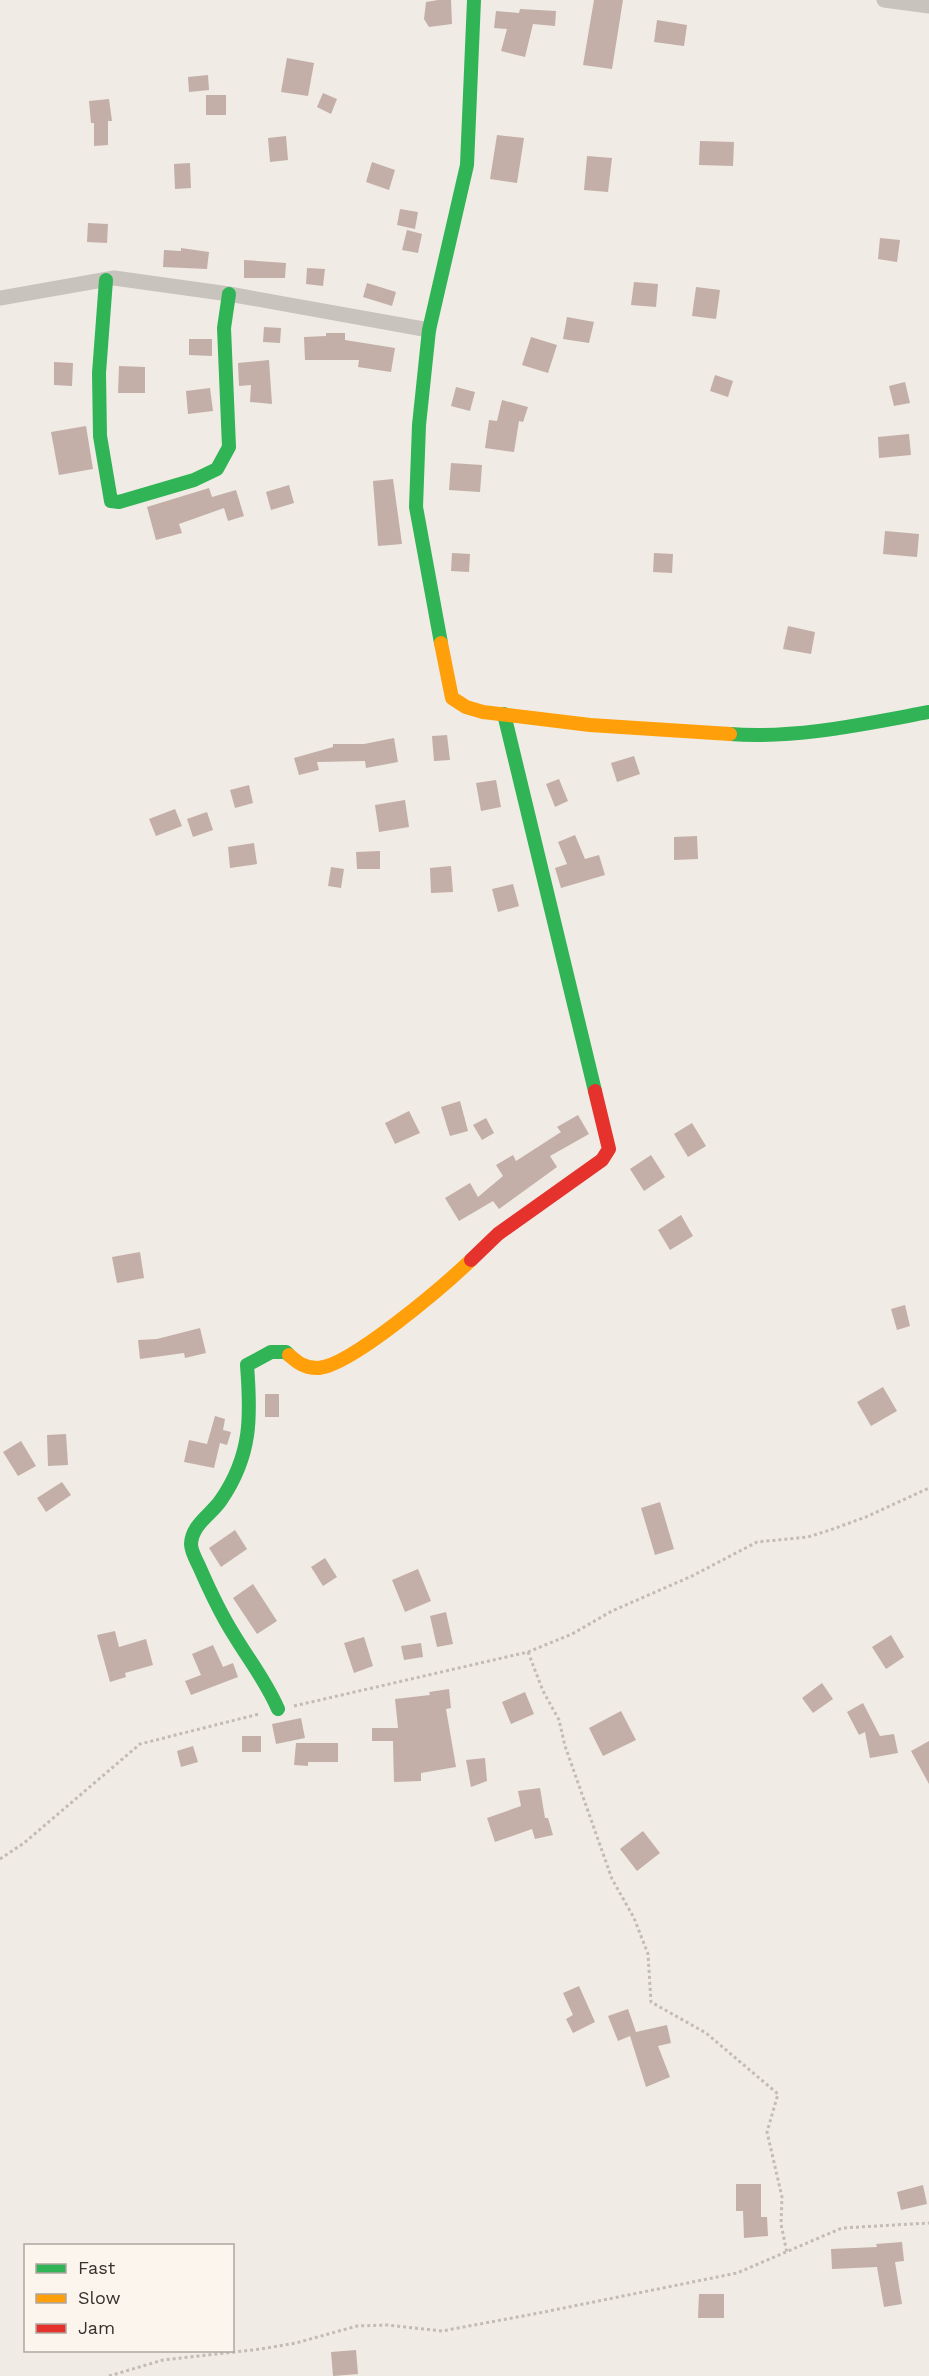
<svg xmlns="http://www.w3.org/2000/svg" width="929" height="2376" viewBox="0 0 929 2376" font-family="'Work Sans',sans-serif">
<rect width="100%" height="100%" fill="#f0ebe5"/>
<!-- building -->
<g fill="#c3afa7">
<polygon points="438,0 451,0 452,24 429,27 424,19 426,2"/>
<polygon points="594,0 623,0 612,69 583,65"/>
<polygon points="520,9 556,11 555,26 533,24 525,57 501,51 507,29 494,28 496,11 519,13"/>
<polygon points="657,20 687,25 684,46 654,42"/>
<polygon points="287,58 314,63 308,96 281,92"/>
<polygon points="208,75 209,90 189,92 188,77"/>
<polygon points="323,93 337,99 331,114 317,107"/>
<rect x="206" y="95" width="20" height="20"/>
<polygon points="109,99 112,121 108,121 108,145 94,146 94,123 91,123 89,101"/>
<polygon points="497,135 524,138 517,183 490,179"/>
<polygon points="286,136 288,160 270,162 268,138"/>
<polygon points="700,141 734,142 733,166 699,165"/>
<polygon points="587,156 612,158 608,192 584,190"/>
<polygon points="372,162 395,170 389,190 366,182"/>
<polygon points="190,163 191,188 175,189 174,164"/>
<polygon points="400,209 418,212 415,229 397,225"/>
<polygon points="88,223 108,224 107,243 87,242"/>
<polygon points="407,230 422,234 418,253 402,250"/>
<polygon points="880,238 900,240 897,262 878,259"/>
<polygon points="181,248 209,252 207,269 163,267 164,250 181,251"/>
<polygon points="244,260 286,263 285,278 244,278"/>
<polygon points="307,268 325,269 323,286 306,284"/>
<polygon points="634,282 658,284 656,307 631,305"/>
<polygon points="367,283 396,292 392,306 363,297"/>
<polygon points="696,287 720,290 716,319 692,316"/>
<polygon points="567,317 594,322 589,343 563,339"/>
<polygon points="264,327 281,328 280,343 263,342"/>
<polygon points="326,333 345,333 345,340 395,348 391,372 358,367 359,360 305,360 304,337 326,336"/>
<polygon points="531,337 557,345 548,373 522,365"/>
<polygon points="189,339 212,339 212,356 189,355"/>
<polygon points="269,360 272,404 250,402 251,385 239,386 238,363"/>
<polygon points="54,362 73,363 72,386 54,385"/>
<polygon points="119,366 145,367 145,393 118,393"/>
<polygon points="715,375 733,381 728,397 710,391"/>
<polygon points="905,382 910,403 894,406 889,386"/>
<polygon points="456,387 475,392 470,411 451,406"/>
<polygon points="210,388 213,411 188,414 186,391"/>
<polygon points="502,400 528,407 523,422 519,421 514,452 485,448 489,420 497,421"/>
<polygon points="86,426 93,469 59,475 51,432"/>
<polygon points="909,434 911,455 879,458 878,437"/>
<polygon points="451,463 482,465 480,492 449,490"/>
<polygon points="393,479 402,544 378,546 373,481"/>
<polygon points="289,485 294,503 271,510 266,492"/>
<polygon points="209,488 212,497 236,490 244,516 228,521 224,508 179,524 182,533 156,540 147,507"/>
<polygon points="885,531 919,534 917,557 883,554"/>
<polygon points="452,553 470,554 469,572 451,571"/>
<polygon points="654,553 673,554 672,573 653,572"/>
<polygon points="788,626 815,632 811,654 783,649"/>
<polygon points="447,735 450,760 434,761 432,736"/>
<polygon points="394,738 398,762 366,768 365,761 317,762 319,770 299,775 294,758 333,747 333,744 364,744"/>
<polygon points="634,756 640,774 617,782 611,763"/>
<polygon points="559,779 568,801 555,807 546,784"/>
<polygon points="496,780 501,807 481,811 476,783"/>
<polygon points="249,785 253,803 235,808 230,790"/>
<polygon points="405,800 409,827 379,832 375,805"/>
<polygon points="175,809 182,826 156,836 149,819"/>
<polygon points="207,812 213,830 193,837 187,819"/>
<polygon points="575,835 585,859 599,855 605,875 561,888 555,868 567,864 558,842"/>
<polygon points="697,836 698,859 674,860 674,837"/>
<polygon points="254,843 257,864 230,868 228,847"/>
<polygon points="380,851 380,869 357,869 356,852"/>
<polygon points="451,866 453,892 431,893 430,868"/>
<polygon points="331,867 344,869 341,888 328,886"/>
<polygon points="513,884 519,906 498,912 492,889"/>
<polygon points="460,1101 468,1131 450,1136 441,1107"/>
<polygon points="409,1111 420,1133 395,1144 385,1123"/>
<polygon points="578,1115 589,1134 550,1156 557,1167 499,1209 493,1201 459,1221 445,1198 470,1183 478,1197 503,1176 496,1165 513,1155 516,1161 561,1132 557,1127"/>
<polygon points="486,1118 494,1133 482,1140 473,1125"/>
<polygon points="692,1123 706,1146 688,1157 674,1134"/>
<polygon points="651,1155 665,1177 644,1191 630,1169"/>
<polygon points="681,1215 693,1236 670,1250 658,1230"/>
<polygon points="140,1252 144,1278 117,1283 112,1257"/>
<polygon points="905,1305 910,1326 897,1330 891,1309"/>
<polygon points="200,1328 206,1353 185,1358 184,1353 140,1359 138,1340 157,1339"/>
<polygon points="883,1387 897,1411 871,1426 857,1402"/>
<rect x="265" y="1394" width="14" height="23"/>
<polygon points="215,1416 225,1419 223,1430 231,1432 227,1445 220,1443 214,1468 184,1462 189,1440 207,1444"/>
<polygon points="66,1434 68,1465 48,1466 47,1435"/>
<polygon points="21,1441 36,1466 18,1476 3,1452"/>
<polygon points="62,1482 71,1495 46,1512 37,1498"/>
<polygon points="660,1502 674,1549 655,1555 641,1508"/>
<polygon points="235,1530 247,1549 221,1567 209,1548"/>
<polygon points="325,1558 337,1577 323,1586 311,1567"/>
<polygon points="418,1569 431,1601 405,1612 392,1580"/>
<polygon points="253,1584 277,1621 257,1634 233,1598"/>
<polygon points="446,1612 453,1644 437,1647 430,1616"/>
<polygon points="115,1631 119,1647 146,1639 153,1665 125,1673 126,1677 110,1682 97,1635"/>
<polygon points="891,1635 904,1657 886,1669 872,1647"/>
<polygon points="364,1637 373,1666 354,1673 344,1643"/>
<polygon points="421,1643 423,1657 404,1660 401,1646"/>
<polygon points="213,1645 223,1667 233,1663 238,1677 191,1695 185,1681 201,1675 192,1654"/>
<polygon points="822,1683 833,1699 813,1713 802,1698"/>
<polygon points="449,1689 451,1708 446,1709 456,1767 421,1773 421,1781 394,1782 393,1741 372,1741 372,1728 398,1728 395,1699 430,1695 429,1692"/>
<polygon points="525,1692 534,1714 511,1724 502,1702"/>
<polygon points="863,1703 880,1736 894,1734 898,1753 870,1758 865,1732 859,1735 847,1712"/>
<polygon points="621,1711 636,1740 603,1756 589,1728"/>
<polygon points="301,1718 305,1738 276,1744 272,1724"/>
<rect x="242" y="1736" width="19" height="16"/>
<polygon points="929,1741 929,1784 911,1751"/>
<polygon points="296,1743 338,1743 338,1762 308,1762 308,1766 294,1765"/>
<polygon points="193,1746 198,1762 181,1767 177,1751"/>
<polygon points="485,1758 487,1781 471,1787 466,1760"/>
<polygon points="540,1788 545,1818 548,1818 553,1835 535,1839 532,1829 495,1842 487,1818 521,1806 518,1791"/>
<polygon points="643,1831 660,1853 637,1871 620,1849"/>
<polygon points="579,1986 595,2022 573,2033 566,2019 573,2015 563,1993"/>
<polygon points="628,2009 636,2032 667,2025 671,2043 658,2046 670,2077 646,2087 630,2036 618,2041 608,2016"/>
<polygon points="736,2184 761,2184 761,2217 767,2217 768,2236 744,2238 743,2211 736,2211"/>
<polygon points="923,2185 927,2204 901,2210 897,2192"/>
<polygon points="902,2242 904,2261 895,2262 902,2304 884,2307 877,2267 832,2269 831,2249 877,2247 876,2244"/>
<polygon points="699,2294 724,2294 724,2318 698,2318"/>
<polygon points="356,2350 358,2374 333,2376 331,2352"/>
</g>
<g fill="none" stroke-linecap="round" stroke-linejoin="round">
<!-- path -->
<g stroke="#c2bbb6" stroke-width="3" stroke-dasharray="3 3" stroke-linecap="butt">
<polyline points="528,1652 543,1691 559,1720 565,1746 612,1879 634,1918 648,1954 651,2002 706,2033 778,2094 767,2132 782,2197 781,2224 787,2253"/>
<polyline points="294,1706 528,1652 572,1634 612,1611 692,1576 757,1542 808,1537 830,1530 866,1517 929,1488"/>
<polyline points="0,1859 24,1843 140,1744 259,1714"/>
<polyline points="109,2376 163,2360 261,2349 296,2343 357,2326 387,2325 442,2331 539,2313 737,2273 842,2228 929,2223"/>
</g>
<!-- street -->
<g stroke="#c9c3be" stroke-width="15">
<polyline points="884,0 929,6"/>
<polyline points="0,298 114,278 229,294 429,330"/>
</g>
<!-- fast -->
<g stroke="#30b455" stroke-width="14">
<polyline points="106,280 99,373 100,436 111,501 119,502 194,480 217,469 229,447 224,328 229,294"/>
<polyline points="441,643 416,507 419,425 429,330 467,165 474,0"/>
<polyline points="504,714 595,1091"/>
<path d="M730,734c66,5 134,-10 199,-22"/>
<path d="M278,1709c-12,-28 -29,-49 -44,-74 -14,-22 -25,-46 -35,-69 -3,-6 -8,-15 -8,-22 1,-20 20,-29 30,-44 31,-45 30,-84 26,-135l24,-13h15l3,3"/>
</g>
<!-- slow -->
<g stroke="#ff9f0a" stroke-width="14">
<polyline points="441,643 452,698 466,707 483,712 590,725 730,734"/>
<path d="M289,1355c9,8 16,13 28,13 32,0 130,-85 154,-108"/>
</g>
<!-- jam -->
<polyline stroke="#e5322d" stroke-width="14" points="471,1260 498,1234 602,1160 609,1149 595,1091"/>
</g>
<!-- legend -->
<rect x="24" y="2244" width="210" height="108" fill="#fbf5ee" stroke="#aea6a0" stroke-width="1.5"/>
<rect x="36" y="2264" width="30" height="9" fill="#30b455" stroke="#aea6a0" stroke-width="1.5"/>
<text x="78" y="2274" font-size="18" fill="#3b302b">Fast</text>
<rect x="36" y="2294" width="30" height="9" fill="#ff9f0a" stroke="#aea6a0" stroke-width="1.5"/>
<text x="78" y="2304" font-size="18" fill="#3b302b">Slow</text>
<rect x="36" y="2324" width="30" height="9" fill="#e5322d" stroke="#aea6a0" stroke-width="1.5"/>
<text x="78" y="2334" font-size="18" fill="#3b302b">Jam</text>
</svg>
